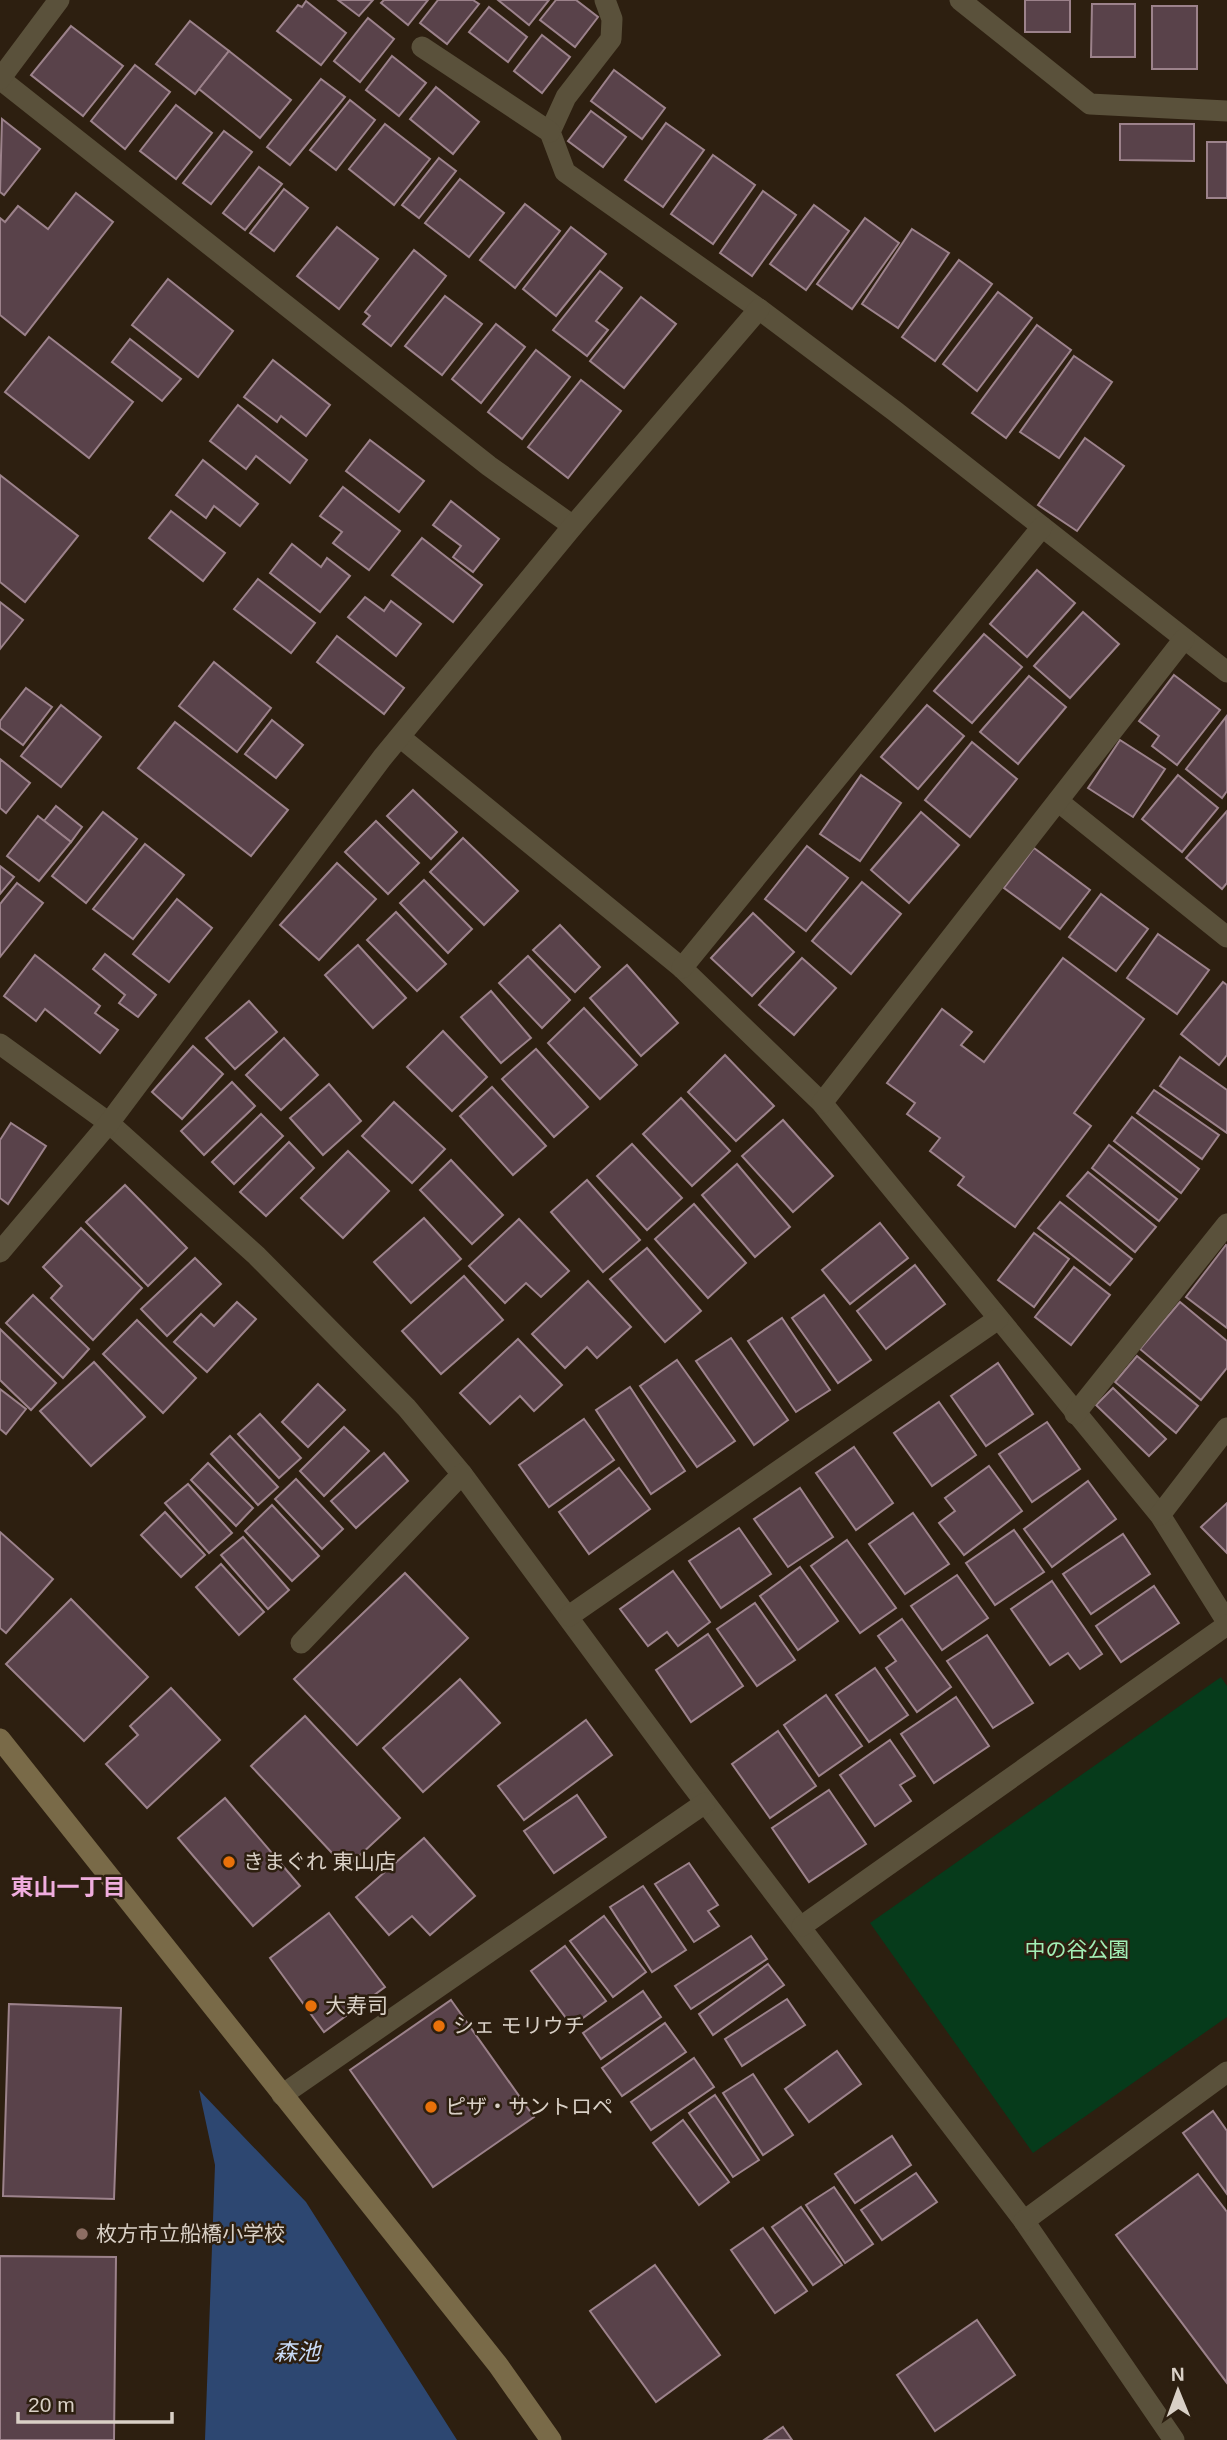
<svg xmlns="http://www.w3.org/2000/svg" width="1227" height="2440" viewBox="0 0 1227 2440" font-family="Helvetica,'Noto Sans JP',sans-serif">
<rect width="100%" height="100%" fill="#2d1f10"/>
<!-- green -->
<polygon fill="#063b1b" points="1221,1677 1227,1686 1227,2017 1033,2153 870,1923"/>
<!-- water -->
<polygon fill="#2d4771" points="199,2090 306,2202 457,2440 205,2440 215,2165"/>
<!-- building -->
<g fill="#59424a" stroke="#9c828b" stroke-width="2">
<polygon points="338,0 373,0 359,16"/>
<polygon points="384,0 428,0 408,25 381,3"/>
<polygon points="438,0 473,0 479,4 447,44 420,23"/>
<polygon points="498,0 549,0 529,25"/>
<polygon points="556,0 576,0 598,17 575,47 540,20"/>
<rect x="1025" y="0" width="45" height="32"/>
<polygon points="306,1 346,33 321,65 277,31 298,5 302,7"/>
<polygon points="1092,4 1135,4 1135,57 1091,57"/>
<rect x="1152" y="6" width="45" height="63"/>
<polygon points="489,7 527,37 508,62 469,32"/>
<polygon points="368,18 394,39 360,82 334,61"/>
<polygon points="190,21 229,51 195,94 156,64"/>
<polygon points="71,26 123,66 83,116 31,75"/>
<polygon points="542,35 570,57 542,93 514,71"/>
<polygon points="229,51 291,100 260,138 199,89"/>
<polygon points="392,56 426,83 399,116 366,90"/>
<polygon points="135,65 170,92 125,149 91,121"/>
<polygon points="614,70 665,108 642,139 591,101"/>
<polygon points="321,79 345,97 290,165 267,147"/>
<polygon points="436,87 479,122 453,154 410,119"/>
<polygon points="350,100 375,120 336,170 310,150"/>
<polygon points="176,105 212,133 176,179 140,151"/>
<polygon points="591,111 626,137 603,167 568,141"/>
<polygon points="2,119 40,149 4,195 0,192"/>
<polygon points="666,123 704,150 663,207 625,180"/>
<polygon points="385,124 430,159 394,205 349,169"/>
<polygon points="1120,124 1194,124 1194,161 1120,160"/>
<polygon points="224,131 252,152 211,204 183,183"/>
<rect x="1207" y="142" width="20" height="56"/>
<polygon points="713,155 755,185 713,244 671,214"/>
<polygon points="439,158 456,171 419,218 402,205"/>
<polygon points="259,167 282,184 245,230 223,213"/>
<polygon points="460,179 504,213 469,257 425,223"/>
<polygon points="284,189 308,208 274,251 250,233"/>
<polygon points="763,191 796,215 752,276 720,253"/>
<polygon points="76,193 113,222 25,335 0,315 0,218 5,222 18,206 48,229"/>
<polygon points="525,204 560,231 515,288 480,260"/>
<polygon points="814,205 849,231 806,290 770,264"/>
<polygon points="865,218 899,243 852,309 817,284"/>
<polygon points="337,227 378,259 339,309 297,276"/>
<polygon points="571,227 606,254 556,316 523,289"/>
<polygon points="912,229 949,253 898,328 862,304"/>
<polygon points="414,250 446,276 391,346 363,324 370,316 365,312"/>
<polygon points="959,260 992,284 935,361 902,337"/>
<polygon points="600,271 622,288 596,321 608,330 587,356 553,330"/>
<polygon points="168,279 233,331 198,377 132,325"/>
<polygon points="998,292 1032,318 977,391 943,364"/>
<polygon points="445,296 482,324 442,375 405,346"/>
<polygon points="641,297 676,324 624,388 590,361"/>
<polygon points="496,324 525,347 481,403 452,379"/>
<polygon points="1037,325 1071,350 1006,438 972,413"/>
<polygon points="49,337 133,402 89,458 5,392"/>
<polygon points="130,339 181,379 162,401 112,362"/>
<polygon points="536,350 570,377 522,439 488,412"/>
<polygon points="1074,356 1112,382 1059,458 1020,432"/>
<polygon points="273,360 330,405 306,436 281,416 277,422 244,397"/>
<polygon points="581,380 621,411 568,478 528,447"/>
<polygon points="238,405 307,460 290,483 256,456 246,469 210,441"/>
<polygon points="1085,438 1124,466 1077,531 1038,505"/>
<polygon points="370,440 424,481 399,512 346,471"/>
<polygon points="203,460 258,504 240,526 214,506 206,518 176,495"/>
<polygon points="0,475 78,536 25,602 0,582"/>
<polygon points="343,487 400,531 369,570 333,543 342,532 320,516"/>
<polygon points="451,501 499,539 473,572 453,557 461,546 433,525"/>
<polygon points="171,511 225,553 203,581 149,538"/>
<polygon points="422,538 482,585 453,622 392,575"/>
<polygon points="292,544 321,567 327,558 350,576 320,612 270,573"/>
<polygon points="1037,570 1075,603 1027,657 990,624"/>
<polygon points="258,579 315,623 291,653 234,609"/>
<polygon points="365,597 384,611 391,601 421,624 396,656 348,617"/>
<polygon points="0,602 23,620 0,649"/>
<polygon points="1083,612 1119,644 1070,698 1034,666"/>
<polygon points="984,634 1022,667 972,723 934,691"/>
<polygon points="337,636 404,688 384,714 317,662"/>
<polygon points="214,662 271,708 237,752 179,706"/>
<polygon points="1174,675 1220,710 1177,765 1152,746 1159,736 1139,721"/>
<polygon points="1029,676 1066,707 1018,764 980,732"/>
<polygon points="26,688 52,707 23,745 0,728 0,721"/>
<polygon points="61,705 101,737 61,787 21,756"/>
<polygon points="927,705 964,736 918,789 881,757"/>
<polygon points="1226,717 1227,791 1222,798 1186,769"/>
<polygon points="272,720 303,745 276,778 245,754"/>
<polygon points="175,722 288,810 251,856 138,768"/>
<polygon points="1120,740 1165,769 1133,817 1088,788"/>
<polygon points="972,742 1017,779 970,837 925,800"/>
<polygon points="0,759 30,783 6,813 0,808"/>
<polygon points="861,775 901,803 860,861 820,834"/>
<polygon points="1178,775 1218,808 1182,852 1142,819"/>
<polygon points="413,790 457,832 431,859 387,816"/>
<polygon points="56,806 82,827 71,842 44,821"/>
<polygon points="1227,811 1227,883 1222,889 1186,858"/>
<polygon points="103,812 137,839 86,903 52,876"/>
<polygon points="921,812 959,845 909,903 871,870"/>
<polygon points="38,816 71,842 39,881 7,856"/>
<polygon points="376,821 419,863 388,894 345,852"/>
<polygon points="463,838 518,891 484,925 430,872"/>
<polygon points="145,844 184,875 133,939 93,909"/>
<polygon points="807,846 848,878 806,931 765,899"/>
<polygon points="1034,848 1090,890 1060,929 1004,888"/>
<polygon points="337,863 376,899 319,960 280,925"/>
<polygon points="0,866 14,877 0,894"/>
<polygon points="424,880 472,929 448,953 400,903"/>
<polygon points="862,882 901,914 851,974 812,941"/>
<polygon points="17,883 43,903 0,957 0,904"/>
<polygon points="1101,894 1148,929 1116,971 1069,937"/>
<polygon points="177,899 212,928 169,982 133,954"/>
<polygon points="396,912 446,964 417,991 367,940"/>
<polygon points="753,913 794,952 752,996 711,958"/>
<polygon points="560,925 600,967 575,992 533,950"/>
<polygon points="1158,934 1209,970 1177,1014 1127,978"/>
<polygon points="358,945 406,998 373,1028 325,975"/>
<polygon points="105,954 156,995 138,1017 119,1003 125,995 93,969"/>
<polygon points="35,955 100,1006 95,1013 118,1030 100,1053 45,1009 36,1021 4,996"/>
<polygon points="528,956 570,1000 542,1028 499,983"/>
<polygon points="802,958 836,988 794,1035 759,1005"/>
<polygon points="1063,958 1144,1019 1074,1113 1091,1126 1015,1227 958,1185 964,1177 930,1151 940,1138 907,1114 915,1103 887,1083 942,1009 972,1032 961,1045 984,1062"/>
<polygon points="627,965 678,1023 641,1056 590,998"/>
<polygon points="1223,982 1227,985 1227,1055 1219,1065 1181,1034"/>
<polygon points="491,991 531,1038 501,1063 461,1017"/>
<polygon points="249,1001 277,1032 235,1069 206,1038"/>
<polygon points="584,1008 637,1065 600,1099 548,1043"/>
<polygon points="443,1031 487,1077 452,1111 407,1067"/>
<polygon points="284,1038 318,1075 281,1110 246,1075"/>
<polygon points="193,1046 223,1074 182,1119 152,1092"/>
<polygon points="536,1049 588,1107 554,1137 502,1079"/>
<polygon points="725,1055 774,1106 736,1141 688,1092"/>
<polygon points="1180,1057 1227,1090 1227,1133 1160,1086"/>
<polygon points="232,1082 255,1106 204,1155 181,1131"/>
<polygon points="329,1084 361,1121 323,1155 290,1118"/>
<polygon points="492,1087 546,1146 513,1175 460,1116"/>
<polygon points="1154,1090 1219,1135 1202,1159 1137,1113"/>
<polygon points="681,1098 730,1151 692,1186 643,1134"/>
<polygon points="394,1102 445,1149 412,1183 362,1136"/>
<polygon points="261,1114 283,1136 234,1184 212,1162"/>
<polygon points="1132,1117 1199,1169 1181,1193 1114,1141"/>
<polygon points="783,1120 833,1176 793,1212 742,1156"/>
<polygon points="11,1123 46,1146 8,1204 0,1198 0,1140"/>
<polygon points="289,1142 314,1168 266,1216 240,1192"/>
<polygon points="632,1144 682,1198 647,1230 597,1176"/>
<polygon points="1109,1145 1177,1199 1159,1221 1092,1168"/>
<polygon points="348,1151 389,1191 343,1238 301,1198"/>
<polygon points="451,1160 503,1215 472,1244 420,1190"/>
<polygon points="737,1164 790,1227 755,1257 702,1195"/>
<polygon points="1088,1172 1156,1227 1135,1252 1067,1196"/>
<polygon points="587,1180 640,1240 603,1272 551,1212"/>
<polygon points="125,1185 187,1248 148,1286 86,1222"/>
<polygon points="1060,1202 1132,1259 1110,1285 1038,1228"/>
<polygon points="694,1204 746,1263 708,1298 655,1239"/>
<polygon points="424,1218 461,1259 411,1303 374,1262"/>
<polygon points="519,1219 569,1271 541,1297 526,1283 505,1303 469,1266"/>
<polygon points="880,1223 908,1258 850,1304 822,1270"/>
<polygon points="81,1228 142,1288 93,1340 51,1298 62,1286 43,1267"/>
<polygon points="1034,1233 1069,1259 1034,1307 998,1280"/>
<polygon points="1226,1245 1227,1246 1227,1328 1186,1297"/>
<polygon points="647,1248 701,1311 665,1342 610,1279"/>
<polygon points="195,1258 221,1284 167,1336 141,1309"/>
<polygon points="915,1265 945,1304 886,1349 857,1311"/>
<polygon points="1074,1267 1110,1295 1071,1345 1035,1317"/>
<polygon points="464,1276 503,1320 441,1374 402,1331"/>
<polygon points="588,1281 631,1327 597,1358 587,1347 565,1368 532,1334"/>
<polygon points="33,1295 89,1349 63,1378 6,1323"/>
<polygon points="824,1295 871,1360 838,1383 792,1318"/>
<polygon points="237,1302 256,1319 207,1372 174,1342 201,1314 214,1326"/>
<polygon points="1180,1302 1227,1341 1227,1368 1201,1400 1140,1349"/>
<polygon points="782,1318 830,1390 796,1412 748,1341"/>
<polygon points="137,1320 196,1378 163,1413 103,1354"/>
<polygon points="0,1329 56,1383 31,1410 0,1380"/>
<polygon points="731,1338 788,1420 754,1445 696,1361"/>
<polygon points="518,1339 562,1385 534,1411 520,1396 490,1424 460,1393"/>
<polygon points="1137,1356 1198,1406 1176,1433 1115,1382"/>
<polygon points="677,1360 735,1441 697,1467 640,1386"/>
<polygon points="94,1362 145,1417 91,1466 40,1411"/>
<polygon points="998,1363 1033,1414 986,1446 951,1396"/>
<polygon points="318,1384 345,1410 308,1447 282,1422"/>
<polygon points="630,1387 685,1471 651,1494 596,1410"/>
<polygon points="1113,1388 1166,1439 1149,1456 1096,1405"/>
<polygon points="0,1389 26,1409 6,1434 0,1429"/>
<polygon points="939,1402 976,1455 932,1486 894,1433"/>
<polygon points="260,1414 301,1458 279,1478 238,1434"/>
<polygon points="584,1419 614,1460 549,1507 519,1465"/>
<polygon points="1047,1422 1080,1469 1032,1502 999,1454"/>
<polygon points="344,1427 369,1451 324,1496 300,1471"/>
<polygon points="230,1436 278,1487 258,1505 211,1454"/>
<polygon points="854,1447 893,1503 856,1530 816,1473"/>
<polygon points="384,1453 408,1481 356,1528 331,1501"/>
<polygon points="208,1463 253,1508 236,1526 191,1480"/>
<polygon points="989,1466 1022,1511 964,1555 939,1523 955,1511 945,1498"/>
<polygon points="619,1468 650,1509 589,1554 559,1512"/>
<polygon points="296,1479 343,1529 322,1549 275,1499"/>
<polygon points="1088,1481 1116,1519 1052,1567 1024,1529"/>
<polygon points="188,1484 232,1533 209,1553 165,1503"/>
<polygon points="800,1488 833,1537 788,1567 754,1519"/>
<polygon points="1227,1503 1227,1553 1201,1527"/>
<polygon points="272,1505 319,1556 292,1581 245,1531"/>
<polygon points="165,1512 205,1555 181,1577 141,1535"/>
<polygon points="913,1513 949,1564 905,1594 869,1544"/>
<polygon points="739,1528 771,1574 721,1608 689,1561"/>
<polygon points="1014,1530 1044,1572 995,1605 966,1563"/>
<polygon points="0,1532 53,1579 6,1633 0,1628"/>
<polygon points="1123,1534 1150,1574 1091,1614 1063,1574"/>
<polygon points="243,1537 289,1590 268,1609 221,1555"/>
<polygon points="847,1540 896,1608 860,1633 811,1566"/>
<polygon points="221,1564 264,1612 239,1635 196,1587"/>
<polygon points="800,1567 838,1621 798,1650 760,1596"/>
<polygon points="673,1571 710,1622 678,1646 667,1632 648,1646 620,1609"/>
<polygon points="405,1573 468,1638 357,1745 294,1679"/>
<polygon points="957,1575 988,1618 942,1650 911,1606"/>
<polygon points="1052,1581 1102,1654 1080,1669 1068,1653 1050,1665 1011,1609"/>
<polygon points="1154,1586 1179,1623 1121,1662 1096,1626"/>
<polygon points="71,1599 148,1677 84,1741 6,1664"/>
<polygon points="755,1603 795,1660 757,1686 717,1629"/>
<polygon points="902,1619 951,1687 917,1712 886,1668 896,1661 878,1636"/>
<polygon points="708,1634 743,1686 691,1722 656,1670"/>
<polygon points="987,1635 1033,1703 993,1728 947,1661"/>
<polygon points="875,1668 908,1715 869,1742 836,1695"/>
<polygon points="460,1679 500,1723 423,1792 383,1748"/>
<polygon points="171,1688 220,1740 147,1808 106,1764 138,1735 130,1726"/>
<polygon points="826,1695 862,1746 819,1776 784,1725"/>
<polygon points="956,1697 989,1746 934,1783 901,1734"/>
<polygon points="305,1716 400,1818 346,1868 251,1766"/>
<polygon points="586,1720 612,1755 524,1820 498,1786"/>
<polygon points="778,1731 816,1786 770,1818 732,1764"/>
<polygon points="890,1740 915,1776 900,1785 911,1801 875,1826 840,1775"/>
<polygon points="829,1790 866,1844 809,1882 772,1828"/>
<polygon points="577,1795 606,1837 554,1873 524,1831"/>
<polygon points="225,1798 300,1886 253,1926 178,1838"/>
<polygon points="424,1838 475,1896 430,1935 412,1916 389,1935 356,1897"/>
<polygon points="689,1863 718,1905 708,1911 719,1926 694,1942 655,1884"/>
<polygon points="643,1886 686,1950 652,1972 610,1907"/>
<polygon points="329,1913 385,1987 324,2032 270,1958"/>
<polygon points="604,1916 646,1972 613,1997 570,1941"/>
<polygon points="751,1936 767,1959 691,2009 675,1986"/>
<polygon points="565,1946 606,2001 572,2026 531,1971"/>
<polygon points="768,1964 784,1985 713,2035 699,2014"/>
<polygon points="643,1991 661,2017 601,2059 583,2033"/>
<polygon points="787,1999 805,2025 742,2066 725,2039"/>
<polygon points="451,2000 534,2117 433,2187 350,2070"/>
<polygon points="9,2004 121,2008 114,2199 3,2196"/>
<polygon points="665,2023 686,2052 622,2096 602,2068"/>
<polygon points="837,2051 861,2084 809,2122 785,2089"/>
<polygon points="694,2058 714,2087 651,2130 631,2102"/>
<polygon points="753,2074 793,2135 763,2155 723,2093"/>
<polygon points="715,2095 759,2160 733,2177 689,2113"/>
<polygon points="1213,2111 1227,2131 1227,2194 1183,2133"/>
<polygon points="683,2120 729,2182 699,2205 653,2143"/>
<polygon points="892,2136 911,2165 855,2203 835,2174"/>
<polygon points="916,2173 937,2202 882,2240 861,2210"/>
<polygon points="1198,2174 1227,2212 1227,2383 1116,2235"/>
<polygon points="834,2187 873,2244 845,2263 806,2205"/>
<polygon points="801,2207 842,2265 813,2285 772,2227"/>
<polygon points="763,2228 807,2291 775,2313 731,2250"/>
<polygon points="0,2256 116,2257 114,2440 0,2440"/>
<polygon points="655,2265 720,2355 656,2402 590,2311"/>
<polygon points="977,2320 1015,2375 935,2431 897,2375"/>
<polygon points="783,2427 792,2440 764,2440"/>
</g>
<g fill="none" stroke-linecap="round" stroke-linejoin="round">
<!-- street -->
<g stroke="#5a513b" stroke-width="21">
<polyline points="605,0 612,19 611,39 566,97 550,132 565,172 759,309 896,412 1227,672"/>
<polyline points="960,0 1090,104 1227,111"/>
<polyline points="422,47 550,132"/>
<polyline points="0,79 489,466 573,526"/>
<polyline points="0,79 59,0"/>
<polyline points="400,737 682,968 822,1103 1160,1515 1227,1622"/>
<polyline points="1059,802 1227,937"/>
<polyline points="682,968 1042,527"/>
<polyline points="0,1044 109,1123 257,1256 406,1407 462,1474 685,1776 1024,2221 1174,2440"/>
<polyline points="822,1103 1184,639"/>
<polyline points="0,1252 109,1123 382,758 573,526 759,309"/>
<polyline points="1075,1414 1227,1224"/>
<polyline points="1160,1515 1227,1428"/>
<polyline points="569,1616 998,1319"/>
<polyline points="301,1643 462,1474"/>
<polyline points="802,1926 1227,1625"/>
<polyline points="282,2095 705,1803"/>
<polyline points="1024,2221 1227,2072"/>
</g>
<!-- secondary -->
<polyline stroke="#796a48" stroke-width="21" points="0,1739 498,2365 551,2440"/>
</g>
<!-- markers -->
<g fill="#e8710a" stroke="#2d1f10" stroke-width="2.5">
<circle cx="229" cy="1862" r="7"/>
<circle cx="311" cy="2006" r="7"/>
<circle cx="439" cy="2026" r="7"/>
<circle cx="431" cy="2107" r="7"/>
</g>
<circle fill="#8d6e63" stroke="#2d1f10" stroke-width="2.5" cx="82" cy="2234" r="7"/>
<g text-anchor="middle" stroke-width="5" stroke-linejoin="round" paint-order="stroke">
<!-- poi labels -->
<g font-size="21" fill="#d9d0c6" stroke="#2d1f10" text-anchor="start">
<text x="243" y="1869">きまぐれ 東山店</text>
<text x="325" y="2013">大寿司</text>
<text x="453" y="2033">シェ モリウチ</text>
<text x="445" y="2114">ピザ・サントロペ</text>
<text x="96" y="2241">枚方市立船橋小学校</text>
</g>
<!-- park labels -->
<g font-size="21" fill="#a2eeb5" stroke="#2d1f10">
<text x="1077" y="1957">中の谷公園</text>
</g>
<!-- neighbourhood labels -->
<g font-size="23" font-weight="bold" fill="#f0adde" stroke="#2d1f10">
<text x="68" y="1895">東山一丁目</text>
</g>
<!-- water labels -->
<g font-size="23" font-style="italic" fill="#c9dbf7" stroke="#2d1f10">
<text x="297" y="2360">森池</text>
</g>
</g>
<!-- north arrow -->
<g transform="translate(1178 2391) rotate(359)" stroke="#2d1f10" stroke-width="5" paint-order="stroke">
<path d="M0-5L12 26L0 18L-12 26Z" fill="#d9d0c6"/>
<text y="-10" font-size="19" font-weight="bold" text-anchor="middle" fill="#d9d0c6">N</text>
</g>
<!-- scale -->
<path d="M18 2412v10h154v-10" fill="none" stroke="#d9d0c6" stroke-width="3.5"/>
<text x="28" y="2412" font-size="21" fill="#d9d0c6" stroke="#2d1f10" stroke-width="5" paint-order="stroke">20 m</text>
</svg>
